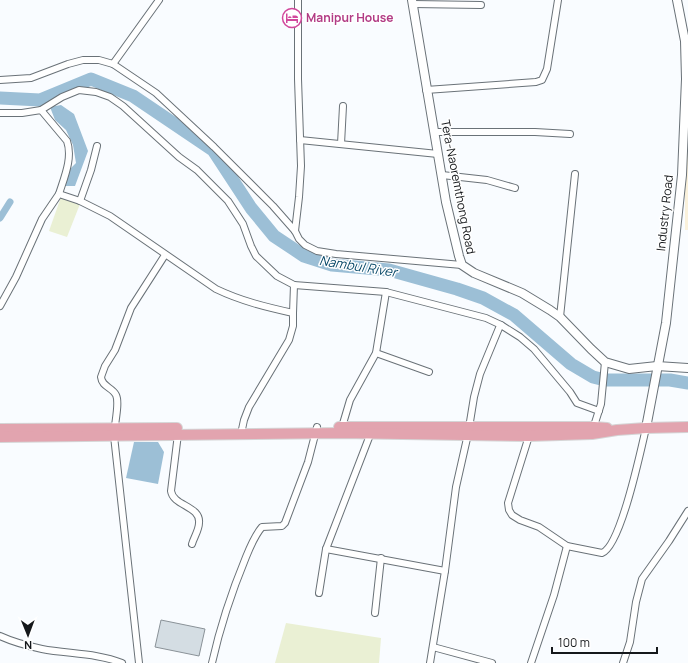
<svg xmlns="http://www.w3.org/2000/svg" width="688" height="663" viewBox="0 0 688 663" font-family="Manrope,sans-serif">
<rect width="100%" height="100%" fill="#f9fcff"/>
<!-- education -->
<polygon fill="#faf1db" points="688,40 688,230 685,230 685,41"/>
<!-- green -->
<g fill="#eaf0d4">
<polygon points="61,197 80,204 67,237 49,231"/>
<polygon points="286,623 381,638 379,663 275,663"/>
</g>
<!-- water -->
<g fill="#9cbfd6">
<polygon points="61,105 74,114 88,151 75,186 64,186 68,171 76,163 73,145 66,130 55,120 50,107"/>
<polygon points="134,442 158,442 164,452 158,484 126,478"/>
</g>
<g fill="none" stroke-linecap="round" stroke-linejoin="round">
<!-- canal -->
<polyline stroke="#9cbfd6" stroke-width="7" points="0,218 10,202"/>
<!-- river -->
<polyline stroke="#9cbfd6" stroke-width="13" points="0,98 40,100 91,79 133,96 213,150 251,208 274,236 304,256 332,265 389,270 457,289 483,298 514,315 571,364 593,377 605,380 670,380 688,383"/>
</g>
<!-- building -->
<polygon fill="#d4dde3" stroke="#8a9298" points="161,620 205,629 199,656 155,647"/>
<g fill="none" stroke-linecap="round" stroke-linejoin="round">
<defs>
<g id="minor">
<polyline points="413,4 481,5"/>
<polyline points="113,64 159,0"/>
<polyline points="0,80 31,78 68,64 83,60 99,60 113,64 156,93 214,147 273,206 295,231 299,239 305,245 317,251 336,254 462,265"/>
<polyline points="426,90 536,82 542,80 547,69 558,0"/>
<polyline points="41,110 62,97 79,90 96,92 110,97 123,106 179,157 197,170 228,201 243,224 251,246 256,256 277,276 294,285 293,313"/>
<path d="M0,113h22l19,-3 26,31c6,17 -3,37 -8,53"/>
<polyline points="435,132 535,132 570,134"/>
<polyline points="300,140 438,154"/>
<polyline points="341,144 343,106"/>
<polyline points="442,175 487,180 515,188"/>
<polyline points="80,201 91,170 97,146"/>
<polyline points="295,231 299,197 301,166 298,79 298,0"/>
<polyline points="294,285 386,292 486,318 501,325"/>
<path d="M0,306l16,-29 26,-58 17,-25 21,7 30,15 106,73c25,12 50,18 77,24v13l-4,14 -40,67 -5,13 -3,14"/>
<polyline points="560,317 575,174"/>
<polyline points="376,353 429,372"/>
<polyline points="342,427 350,400 376,353 386,292"/>
<polyline points="593,429 601,404 605,362"/>
<path d="M178,434l-7,57c2,15 30,15 28,32 0,7 -5,14 -7,21"/>
<path d="M529,436l-21,67 1,7 3,5 8,5 19,7 28,19 35,7c19,-7 39,-104 44,-125"/>
<polyline points="326,549 445,571"/>
<polyline points="319,593 326,549 370,435"/>
<polyline points="375,613 381,558"/>
<path d="M0,636c13,6 28,10 42,13 26,5 55,4 80,14"/>
<polyline points="433,647 492,663"/>
<path d="M139,663l-25,-227c0,-10 6,-33 2,-41 -4,-8 -14,-8 -15,-18l4,-11 10,-16 16,-42 34,-53"/>
<path d="M212,663c8,-36 20,-72 34,-106 4,-10 9,-22 16,-30l20,-1 3,-3 23,-61 9,-35"/>
<polyline points="430,663 445,571 456,487 468,434 474,397 480,374 499,328 501,325 520,337 534,349 570,392 577,403 599,411"/>
<polyline points="531,663 554,595 567,546"/>
<polyline points="623,663 630,642 636,602 642,579 669,541 688,511"/>
</g>
<g id="tertiary">
<polyline points="412,0 446,202 459,256 462,265 474,273 522,293 550,310 560,317 591,349 605,362 629,369 657,366 688,368"/>
<polyline points="646,428 666,323 682,175 686,79 685,41 677,0"/>
</g>
<g id="primary">
<polyline points="339,427 594,427 607,428"/>
<polyline points="0,429 177,428"/>
<polyline points="0,437 341,433 529,436 592,434 617,430 646,428 688,427"/>
</g>
</defs>
<!-- minor casing -->
<use href="#minor" stroke="#6a7278" stroke-width="8"/>
<!-- tertiary casing -->
<use href="#tertiary" stroke="#6a7278" stroke-width="10"/>
<!-- primary casing -->
<use href="#primary" stroke="#d5d5d6" stroke-width="12"/>
<!-- minor -->
<use href="#minor" stroke="#fff" stroke-width="6"/>
<!-- tertiary -->
<use href="#tertiary" stroke="#fff" stroke-width="8"/>
<!-- primary -->
<use href="#primary" stroke="#e2a4af" stroke-width="10"/>
</g>
<!-- icons -->
<defs>
<symbol id="hotel-ring" viewBox="-11 -11 22 22"><circle r="9.5" fill="#fff" stroke="#d1479c" stroke-width="1.5"/><path d="M-6-4.5h1.5V1H6V5H4.5V3h-9V5H-6ZM-4 0a1.8 1.8 0 1 1 3.6 0ZM.5 0V-2.5h3Q6-2.5 6 0Z" fill="#d1479c"/></symbol>
</defs>
<g fill-rule="evenodd">
<use href="#hotel-ring" x="281" y="7" width="22" height="22"/>
</g>
<g text-anchor="middle" stroke-width="3" stroke-linejoin="round" paint-order="stroke">
<!-- hotel labels -->
<g font-size="12" font-weight="bold" fill="#b23c85" stroke="#fff" text-anchor="start">
<text x="306" y="22">Manipur House</text>
</g>
<!-- street labels -->
<g font-size="12" fill="#15181b" stroke="#fff">
<text transform="translate(458 187) rotate(79)" y="4">Tera-Naoremthong Road</text>
<text transform="translate(665 213) rotate(-84)" y="4">Industry Road</text>
</g>
<!-- water labels -->
<g font-size="13" font-style="italic" fill="#064767" stroke="#fff">
<text transform="translate(358 266) rotate(9)" y="5">Nambul River</text>
</g>
</g>
<!-- north arrow -->
<g transform="translate(28 635) rotate(179)" stroke="#ffffff" stroke-width="3" paint-order="stroke">
<path d="M0-3L7 15L0 10L-7 15Z" fill="#15181b"/>
<text y="-6" font-size="11" font-weight="bold" text-anchor="middle" fill="#15181b">N</text>
</g>
<!-- scale -->
<path d="M552 647v6h105v-6" fill="none" stroke="#15181b" stroke-width="2"/>
<text x="558" y="647" font-size="12" fill="#15181b" stroke="#ffffff" stroke-width="3" paint-order="stroke">100 m</text>
</svg>
